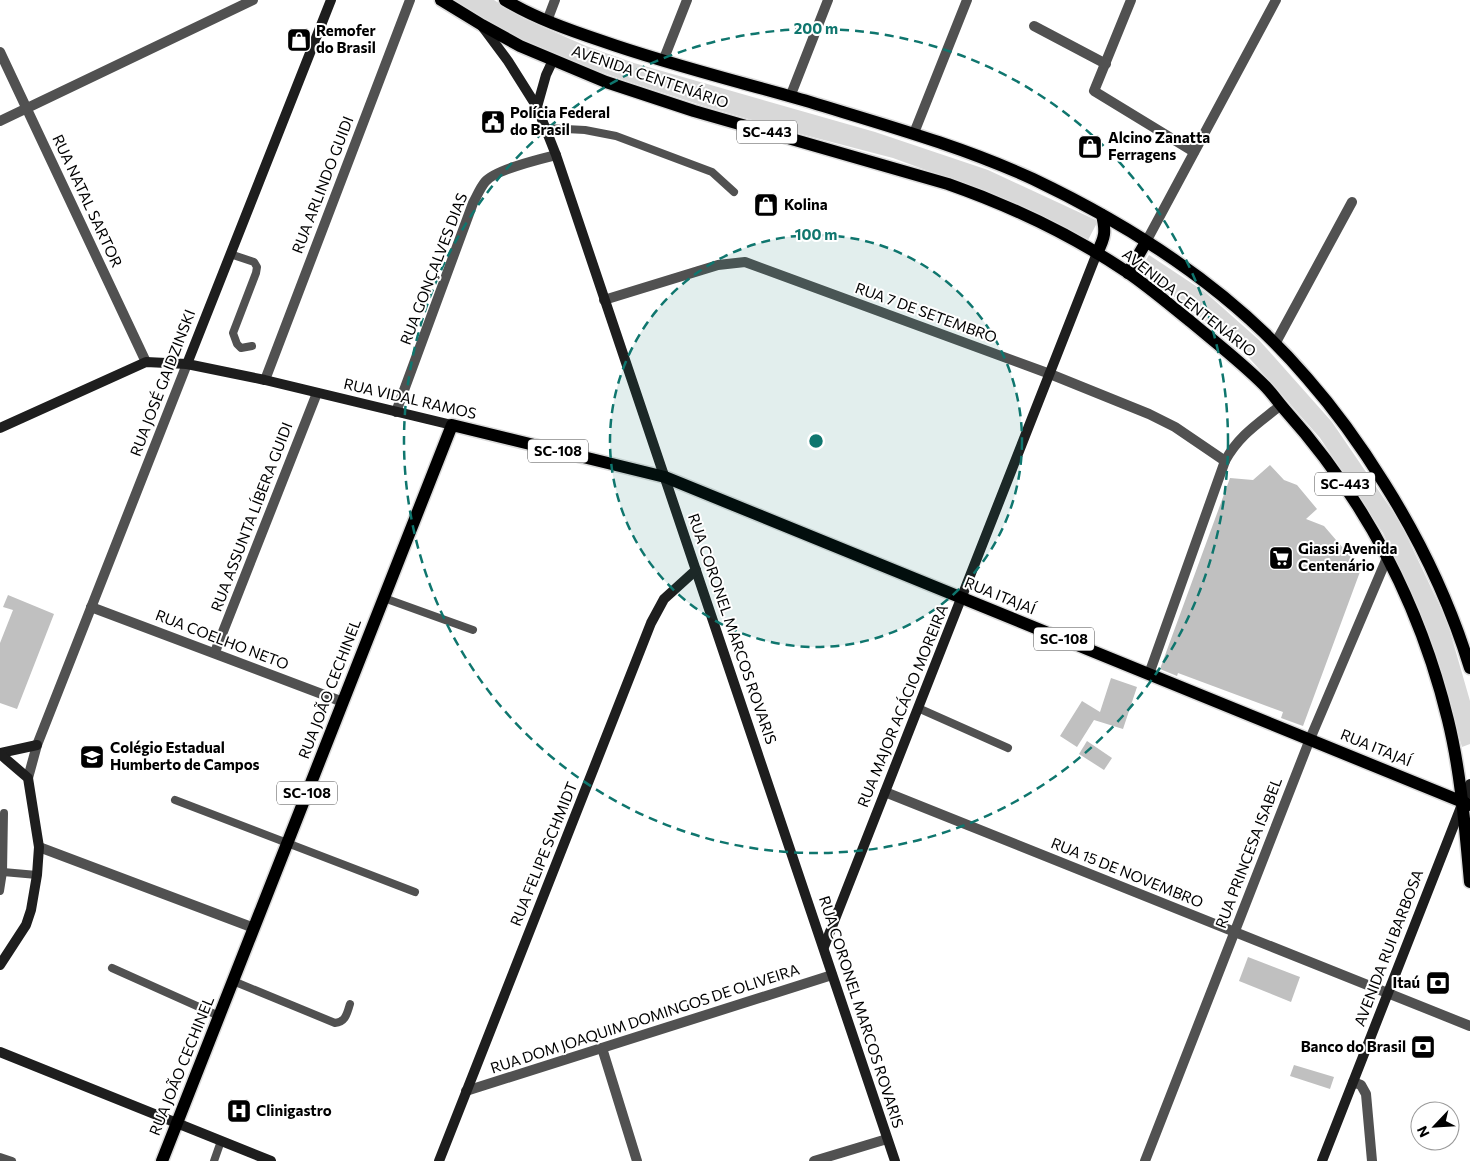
<svg xmlns="http://www.w3.org/2000/svg" width="1470" height="1161" viewBox="0 0 1470 1161" font-family="Commissioner,sans-serif">
<rect width="100%" height="100%" fill="#fff"/>
<!-- green -->
<g fill="#d8d8d8">
<polygon points="449,0 494,0 523,18 586,46 634,63 875,132 988,170 1098,221 1088,240 1035,212 964,184 893,158 793,132 704,106 626,81 551,54 492,25"/>
<polygon points="1149,255 1205,292 1259,340 1332,422 1400,522 1447,621 1470,701 1470,744 1462,747 1427,629 1383,533 1320,438 1243,351 1140,270"/>
</g>
<!-- building -->
<g fill="#c0c0c0">
<polygon points="1270,465 1284,480 1297,485 1317,509 1306,519 1324,526 1361,569 1303,726 1281,718 1283,712 1178,673 1177,676 1160,669 1230,478 1253,480"/>
<polygon points="8,595 54,614 17,709 0,703 0,643 13,610 3,607"/>
<polygon points="1111,678 1137,687 1123,729 1094,720 1077,747 1060,736 1082,701 1100,712"/>
<polygon points="1087,741 1112,758 1104,770 1079,754"/>
<polygon points="1248,957 1300,977 1291,1002 1239,981"/>
<polygon points="1294,1065 1334,1077 1330,1089 1290,1076"/>
</g>
<g fill="none" stroke-linecap="round" stroke-linejoin="round">
<defs>
<g id="primary">
<path d="M441,0l41,25 38,21 86,36 88,29 254,73c63,22 124,51 179,88 22,15 43,33 63,49 25,21 51,41 74,64 8,8 14,17 21,25 80,89 135,195 163,310 13,53 17,108 22,162"/>
<path d="M505,0c30,18 64,30 97,41 68,24 139,41 208,61 75,23 151,44 223,77 101,48 201,113 274,199 29,33 54,68 77,105 36,57 66,120 86,185"/>
<path d="M1097,253c8,-16 9,-21 5,-38"/>
<polyline points="1128,273 1146,242"/>
<polyline points="162,1161 452,425 665,477 1470,805"/>
</g>
</defs>
<!-- primary casing -->
<use href="#primary" stroke="#dbdbdb" stroke-width="15"/>
<!-- lane -->
<g stroke="#515151" stroke-width="8">
<polyline points="546,128 585,130 616,136 712,172 734,192"/>
<polyline points="230,254 254,262 257,267 256,273 233,333 237,344 241,348 252,346"/>
<polyline points="384,598 473,630"/>
<polyline points="918,708 1008,748"/>
<polyline points="175,800 415,892"/>
<polyline points="3,872 37,875"/>
<polyline points="0,891 3,872 4,813"/>
<polyline points="112,968 219,1016"/>
<path d="M233,981l102,42c11,-1 12,-10 15,-19"/>
<polyline points="0,1157 12,1161"/>
<polyline points="214,1161 221,1141"/>
</g>
<!-- street -->
<g stroke="#515151" stroke-width="10">
<polyline points="1131,0 1094,91 1194,152"/>
<polyline points="547,21 555,0"/>
<polyline points="1034,26 1106,64"/>
<polyline points="0,52 146,362"/>
<polyline points="663,61 687,0"/>
<polyline points="790,97 828,0"/>
<polyline points="0,121 253,0"/>
<polyline points="914,133 967,0"/>
<polyline points="1146,242 1276,0"/>
<polyline points="604,300 718,265 745,262 1050,374 1149,414 1175,427 1225,461"/>
<polyline points="1275,344 1352,202"/>
<polyline points="265,380 410,0"/>
<path d="M396,412l77,-209c4,-7 7,-15 12,-21 9,-12 55,-23 71,-27"/>
<polyline points="91,607 343,702"/>
<polyline points="215,652 317,393"/>
<path d="M1149,674l76,-213c14,-26 34,-38 56,-56"/>
<polyline points="28,778 37,745 187,364"/>
<polyline points="885,792 1470,1026"/>
<polyline points="39,847 254,928"/>
<polyline points="602,1048 637,1161"/>
<polyline points="1353,1082 1361,1085 1366,1094 1372,1161"/>
<polyline points="466,1091 832,975"/>
<polyline points="814,1161 887,1139"/>
<polyline points="1145,1161 1310,739 1387,558"/>
</g>
<!-- secondary -->
<g stroke="#1e1e1e" stroke-width="10">
<polyline points="482,26 508,61 537,107 556,155 895,1161"/>
<polyline points="537,107 546,75 553,60"/>
<polyline points="187,364 331,0"/>
<polyline points="0,428 146,362 187,364 265,380 452,425"/>
<polyline points="0,753 37,745"/>
<polyline points="0,754 28,778 39,847 37,875 31,910 26,925 0,965"/>
<polyline points="824,947 1097,253"/>
<polyline points="0,1052 271,1161"/>
<polyline points="439,1161 651,623 664,599 696,570"/>
<polyline points="1322,1161 1470,784"/>
</g>
<!-- primary -->
<use href="#primary" stroke="#000" stroke-width="12"/>
</g>
<!-- distance rings -->
<circle cx="816" cy="441" r="206" fill="#0f766e" fill-opacity=".12"/>
<g fill="none" stroke="#0f766e" stroke-width="2.5" stroke-dasharray="9 6">
<circle cx="816" cy="441" r="206"/>
<circle cx="816" cy="441" r="412"/>
</g>
<!-- icons -->
<defs>
<symbol id="shop-square" viewBox="-11 -11 22 22"><rect x="-9" y="-9" width="18" height="18" rx="4" fill="#000" stroke="#fff"/><path d="M-5-2.5h2.3a2.7 3.5 0 0 1 5.4 0H5L5.5 6h-11ZM-1.5-2.5h3a1.5 2.3 0 0 0-3 0Z" fill="#fff"/></symbol>
<symbol id="civic-square" viewBox="-11 -11 22 22"><rect x="-9" y="-9" width="18" height="18" rx="4" fill="#000" stroke="#fff"/><path d="M-.6-6.5H3V-4.5H.6V-3L4-1V1h2V6H-6V1h2V-1L-.6-3ZM-1.2 2.5V6h2.4V2.5Z" fill="#fff"/></symbol>
<symbol id="supermarket-square" viewBox="-11 -11 22 22"><rect x="-9" y="-9" width="18" height="18" rx="4" fill="#000" stroke="#fff"/><path d="M-6-5.5h2.5l.6 2H6L4.5 2H-2.5L-4.4-4H-6ZM-1.5 3.2a1.3 1.3 0 1 0 .1 0ZM3 3.2a1.3 1.3 0 1 0 .1 0Z" fill="#fff"/></symbol>
<symbol id="school-square" viewBox="-11 -11 22 22"><rect x="-9" y="-9" width="18" height="18" rx="4" fill="#000" stroke="#fff"/><path d="M0-5L7-2L0 1L-7-2ZM-4 1L0 2.5L4 1V4Q0 6-4 4Z" fill="#fff"/></symbol>
<symbol id="bank-square" viewBox="-11 -11 22 22"><rect x="-9" y="-9" width="18" height="18" rx="4" fill="#000" stroke="#fff"/><path d="M-6-4H6V4H-6ZM0-2.3a2.3 2.3 0 1 0 0 4.6a2.3 2.3 0 1 0 0-4.6Z" fill="#fff"/></symbol>
<symbol id="hospital-square" viewBox="-11 -11 22 22"><rect x="-9" y="-9" width="18" height="18" rx="4" fill="#000" stroke="#fff"/><path d="M-5-5h3v3.5h4V-5h3V5h-3V1.5h-4V5h-3Z" fill="#fff"/></symbol>
</defs>
<g fill-rule="evenodd">
<use href="#shop-square" x="285" y="26" width="28" height="28"/>
<use href="#civic-square" x="479" y="108" width="28" height="28"/>
<use href="#shop-square" x="1076" y="133" width="28" height="28"/>
<use href="#shop-square" x="752" y="191" width="28" height="28"/>
<use href="#supermarket-square" x="1267" y="544" width="28" height="28"/>
<use href="#school-square" x="78" y="743" width="28" height="28"/>
<use href="#bank-square" x="1424" y="969" width="28" height="28"/>
<use href="#bank-square" x="1409" y="1033" width="28" height="28"/>
<use href="#hospital-square" x="225" y="1097" width="28" height="28"/>
</g>
<g text-anchor="middle" stroke-width="4" stroke-linejoin="round" paint-order="stroke">
<!-- shield labels -->
<g fill="#fff" stroke="#4c4c4c" stroke-width="1">
<rect x="737" y="120.5" width="60" height="23" rx="4"/>
<rect x="528" y="439.5" width="60" height="23" rx="4"/>
<rect x="1315" y="472.5" width="60" height="23" rx="4"/>
<rect x="1034" y="627.5" width="60" height="23" rx="4"/>
<rect x="277" y="781.5" width="60" height="23" rx="4"/>
</g>
<g font-size="14" font-weight="bold" fill="#000">
<text x="767" y="137">SC-443</text>
<text x="558" y="456">SC-108</text>
<text x="1345" y="489">SC-443</text>
<text x="1064" y="644">SC-108</text>
<text x="307" y="798">SC-108</text>
</g>
<!-- poi labels -->
<g font-size="15" font-weight="bold" fill="#000" stroke="#fff" text-anchor="start">
<text x="316" y="36">Remofer<tspan x="316" dy="17">do Brasil</tspan></text>
<text x="510" y="118">Polícia Federal<tspan x="510" dy="17">do Brasil</tspan></text>
<text x="1108" y="143">Alcino Zanatta<tspan x="1108" dy="17">Ferragens</tspan></text>
<text x="784" y="210">Kolina</text>
<text x="1298" y="554">Giassi Avenida<tspan x="1298" dy="17">Centenário</tspan></text>
<text x="110" y="753">Colégio Estadual<tspan x="110" dy="17">Humberto de Campos</tspan></text>
<text x="1420" y="988" text-anchor="end">Itaú</text>
<text x="1406" y="1052" text-anchor="end">Banco do Brasil</text>
<text x="256" y="1116">Clinigastro</text>
</g>
<!-- street labels -->
<g font-size="15" fill="#000" stroke="#fff">
<text transform="translate(650 77) rotate(19)" y="5">AVENIDA CENTENÁRIO</text>
<text transform="translate(323 185) rotate(-69)" y="5">RUA ARLINDO GUIDI</text>
<text transform="translate(87 201) rotate(65)" y="5">RUA NATAL SARTOR</text>
<text transform="translate(434 269) rotate(-69)" y="5">RUA GONÇALVES DIAS</text>
<text transform="translate(1189 303) rotate(38)" y="5">AVENIDA CENTENÁRIO</text>
<text transform="translate(926 313) rotate(20)" y="5">RUA 7 DE SETEMBRO</text>
<text transform="translate(163 383) rotate(-69)" y="5">RUA JOSÉ GAIDZINSKI</text>
<text transform="translate(410 399) rotate(13)" y="5">RUA VIDAL RAMOS</text>
<text transform="translate(252 517) rotate(-69)" y="5">RUA ASSUNTA LÍBERA GUIDI</text>
<text transform="translate(1000 596) rotate(22)" y="5">RUA ITAJAÍ</text>
<text transform="translate(732 629) rotate(71)" y="5">RUA CORONEL MARCOS ROVARIS</text>
<text transform="translate(222 640) rotate(21)" y="5">RUA COELHO NETO</text>
<text transform="translate(330 689) rotate(-69)" y="5">RUA JOÃO CECHINEL</text>
<text transform="translate(903 706) rotate(-68)" y="5">RUA MAJOR ACÁCIO MOREIRA</text>
<text transform="translate(1376 748) rotate(22)" y="5">RUA ITAJAÍ</text>
<text transform="translate(1249 853) rotate(-69)" y="5">RUA PRINCESA ISABEL</text>
<text transform="translate(544 854) rotate(-68)" y="5">RUA FELIPE SCHMIDT</text>
<text transform="translate(1127 873) rotate(22)" y="5">RUA 15 DE NOVEMBRO</text>
<text transform="translate(1389 948) rotate(-69)" y="5">AVENIDA RUI BARBOSA</text>
<text transform="translate(861 1012) rotate(72)" y="5">RUA CORONEL MARCOS ROVARIS</text>
<text transform="translate(645 1019) rotate(-18)" y="5">RUA DOM JOAQUIM DOMINGOS DE OLIVEIRA</text>
<text transform="translate(182 1066) rotate(-68)" y="5">RUA JOÃO CECHINEL</text>
</g>
</g>
<circle cx="816" cy="441" r="8" fill="#0f766e" stroke="#fff" stroke-width="2.5"/>
<g font-size="15" text-anchor="middle" font-weight="bold" fill="#0f766e" stroke="#fff" stroke-width="4" stroke-linejoin="round" paint-order="stroke">
<text x="816" y="34">200 m</text>
<text x="816" y="240">100 m</text>
</g>
<!-- north arrow -->
<g transform="translate(1435 1126) rotate(245)"><circle r="24" fill="#ffffff" stroke="#999999"/>
<path d="M0-4L9 19L0 12L-9 19Z" fill="#000000"/>
<text y="-8" font-size="14" font-weight="bold" text-anchor="middle" fill="#000000">N</text>
</g>
</svg>
